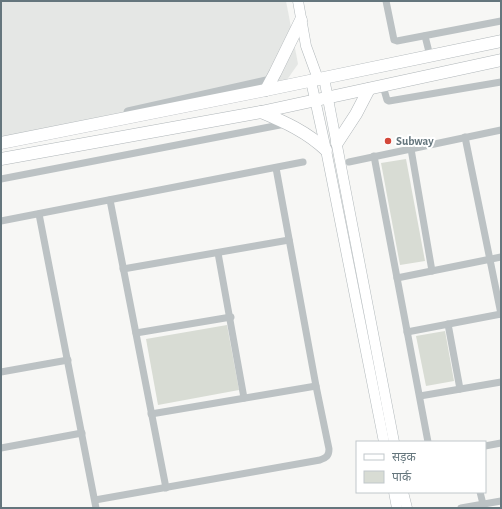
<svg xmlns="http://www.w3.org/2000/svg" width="502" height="509" viewBox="0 0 502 509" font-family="'Alegreya Sans','Noto Sans Devanagari',sans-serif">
<rect width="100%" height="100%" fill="#f7f7f5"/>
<!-- built -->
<polygon fill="#e5e7e5" points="1,1 286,1 298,64 284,84 1,137"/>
<!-- green -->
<g fill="#d8dcd4">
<polygon points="406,159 425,261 400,265 381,163"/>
<polygon points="227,325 239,390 158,405 146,339"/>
<polygon points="445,331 454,381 426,386 416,336"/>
</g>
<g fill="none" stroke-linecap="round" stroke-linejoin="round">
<defs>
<g id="secondary">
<polyline points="298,1 306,46 318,79"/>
<polyline points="324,78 394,442"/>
<polyline points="311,81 326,150 384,442"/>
<polyline points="394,492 397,508"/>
<polyline points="403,492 407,508"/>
</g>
<g id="primary">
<polyline points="266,90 275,73 301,20"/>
<path d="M261,112c24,10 46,20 65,38"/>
<polyline points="1,143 266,90 501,41"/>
<polyline points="337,143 356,114 369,89"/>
<polyline points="1,159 261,112 501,60"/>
</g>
</defs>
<!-- secondary casing -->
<use href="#secondary" stroke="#b1b8bb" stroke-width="11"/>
<!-- primary casing -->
<use href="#primary" stroke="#b0b6b9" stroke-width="13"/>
<!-- minor -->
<g stroke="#bcc2c4" stroke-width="7">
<polyline points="386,1 394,40 397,41 501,21"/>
<polyline points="425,36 430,56"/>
<polyline points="383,86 387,100 389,101 501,82"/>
<polyline points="465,137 501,314"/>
<polyline points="411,149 432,271"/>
<polyline points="374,156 428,442"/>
<polyline points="349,162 501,130"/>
<polyline points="1,179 285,124"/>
<polyline points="110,200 166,488"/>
<polyline points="39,214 96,508"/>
<polyline points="1,221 303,162"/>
<polyline points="218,253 244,398"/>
<polyline points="123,269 289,240"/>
<polyline points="397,278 501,257"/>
<polyline points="448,324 460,389"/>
<polyline points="407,332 501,314"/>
<polyline points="136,333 231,317"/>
<polyline points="1,372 68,360"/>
<polyline points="420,396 501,382"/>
<polyline points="151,414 316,386"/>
<polyline points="485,446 501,443"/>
<polyline points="1,448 82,433"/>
<polyline points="480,492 483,504 481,507"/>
<path d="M95,500l225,-40c6,-2 9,-4 9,-11l-13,-63 -40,-218"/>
<polyline points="461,508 501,501"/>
</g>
<!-- tertiary -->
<polyline stroke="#bcc2c4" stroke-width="9" points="128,112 271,80"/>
<!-- secondary -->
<use href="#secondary" stroke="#fff" stroke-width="10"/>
<!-- primary -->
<use href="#primary" stroke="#fff" stroke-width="12"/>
</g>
<!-- markers -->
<circle fill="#d34739" stroke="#fff" stroke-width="1.5" cx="388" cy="141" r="4"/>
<g text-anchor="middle" stroke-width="4" stroke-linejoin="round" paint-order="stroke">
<!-- poi labels -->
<g font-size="12" font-weight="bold" fill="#65767d" stroke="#fff" text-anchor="start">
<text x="396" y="145">Subway</text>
</g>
</g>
<!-- border -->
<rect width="502" height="509" fill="none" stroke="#65767d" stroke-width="4"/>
<!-- legend -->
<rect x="356" y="441" width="130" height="52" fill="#ffffff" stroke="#c1c8cb"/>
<rect x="364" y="454" width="20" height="6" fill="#ffffff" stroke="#c1c8cb"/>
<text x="392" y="461" font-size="12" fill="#65767d">सड़क</text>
<rect x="364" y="471" width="20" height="12" fill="#d8dcd4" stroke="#c1c8cb"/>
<text x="392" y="481" font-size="12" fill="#65767d">पार्क</text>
</svg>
